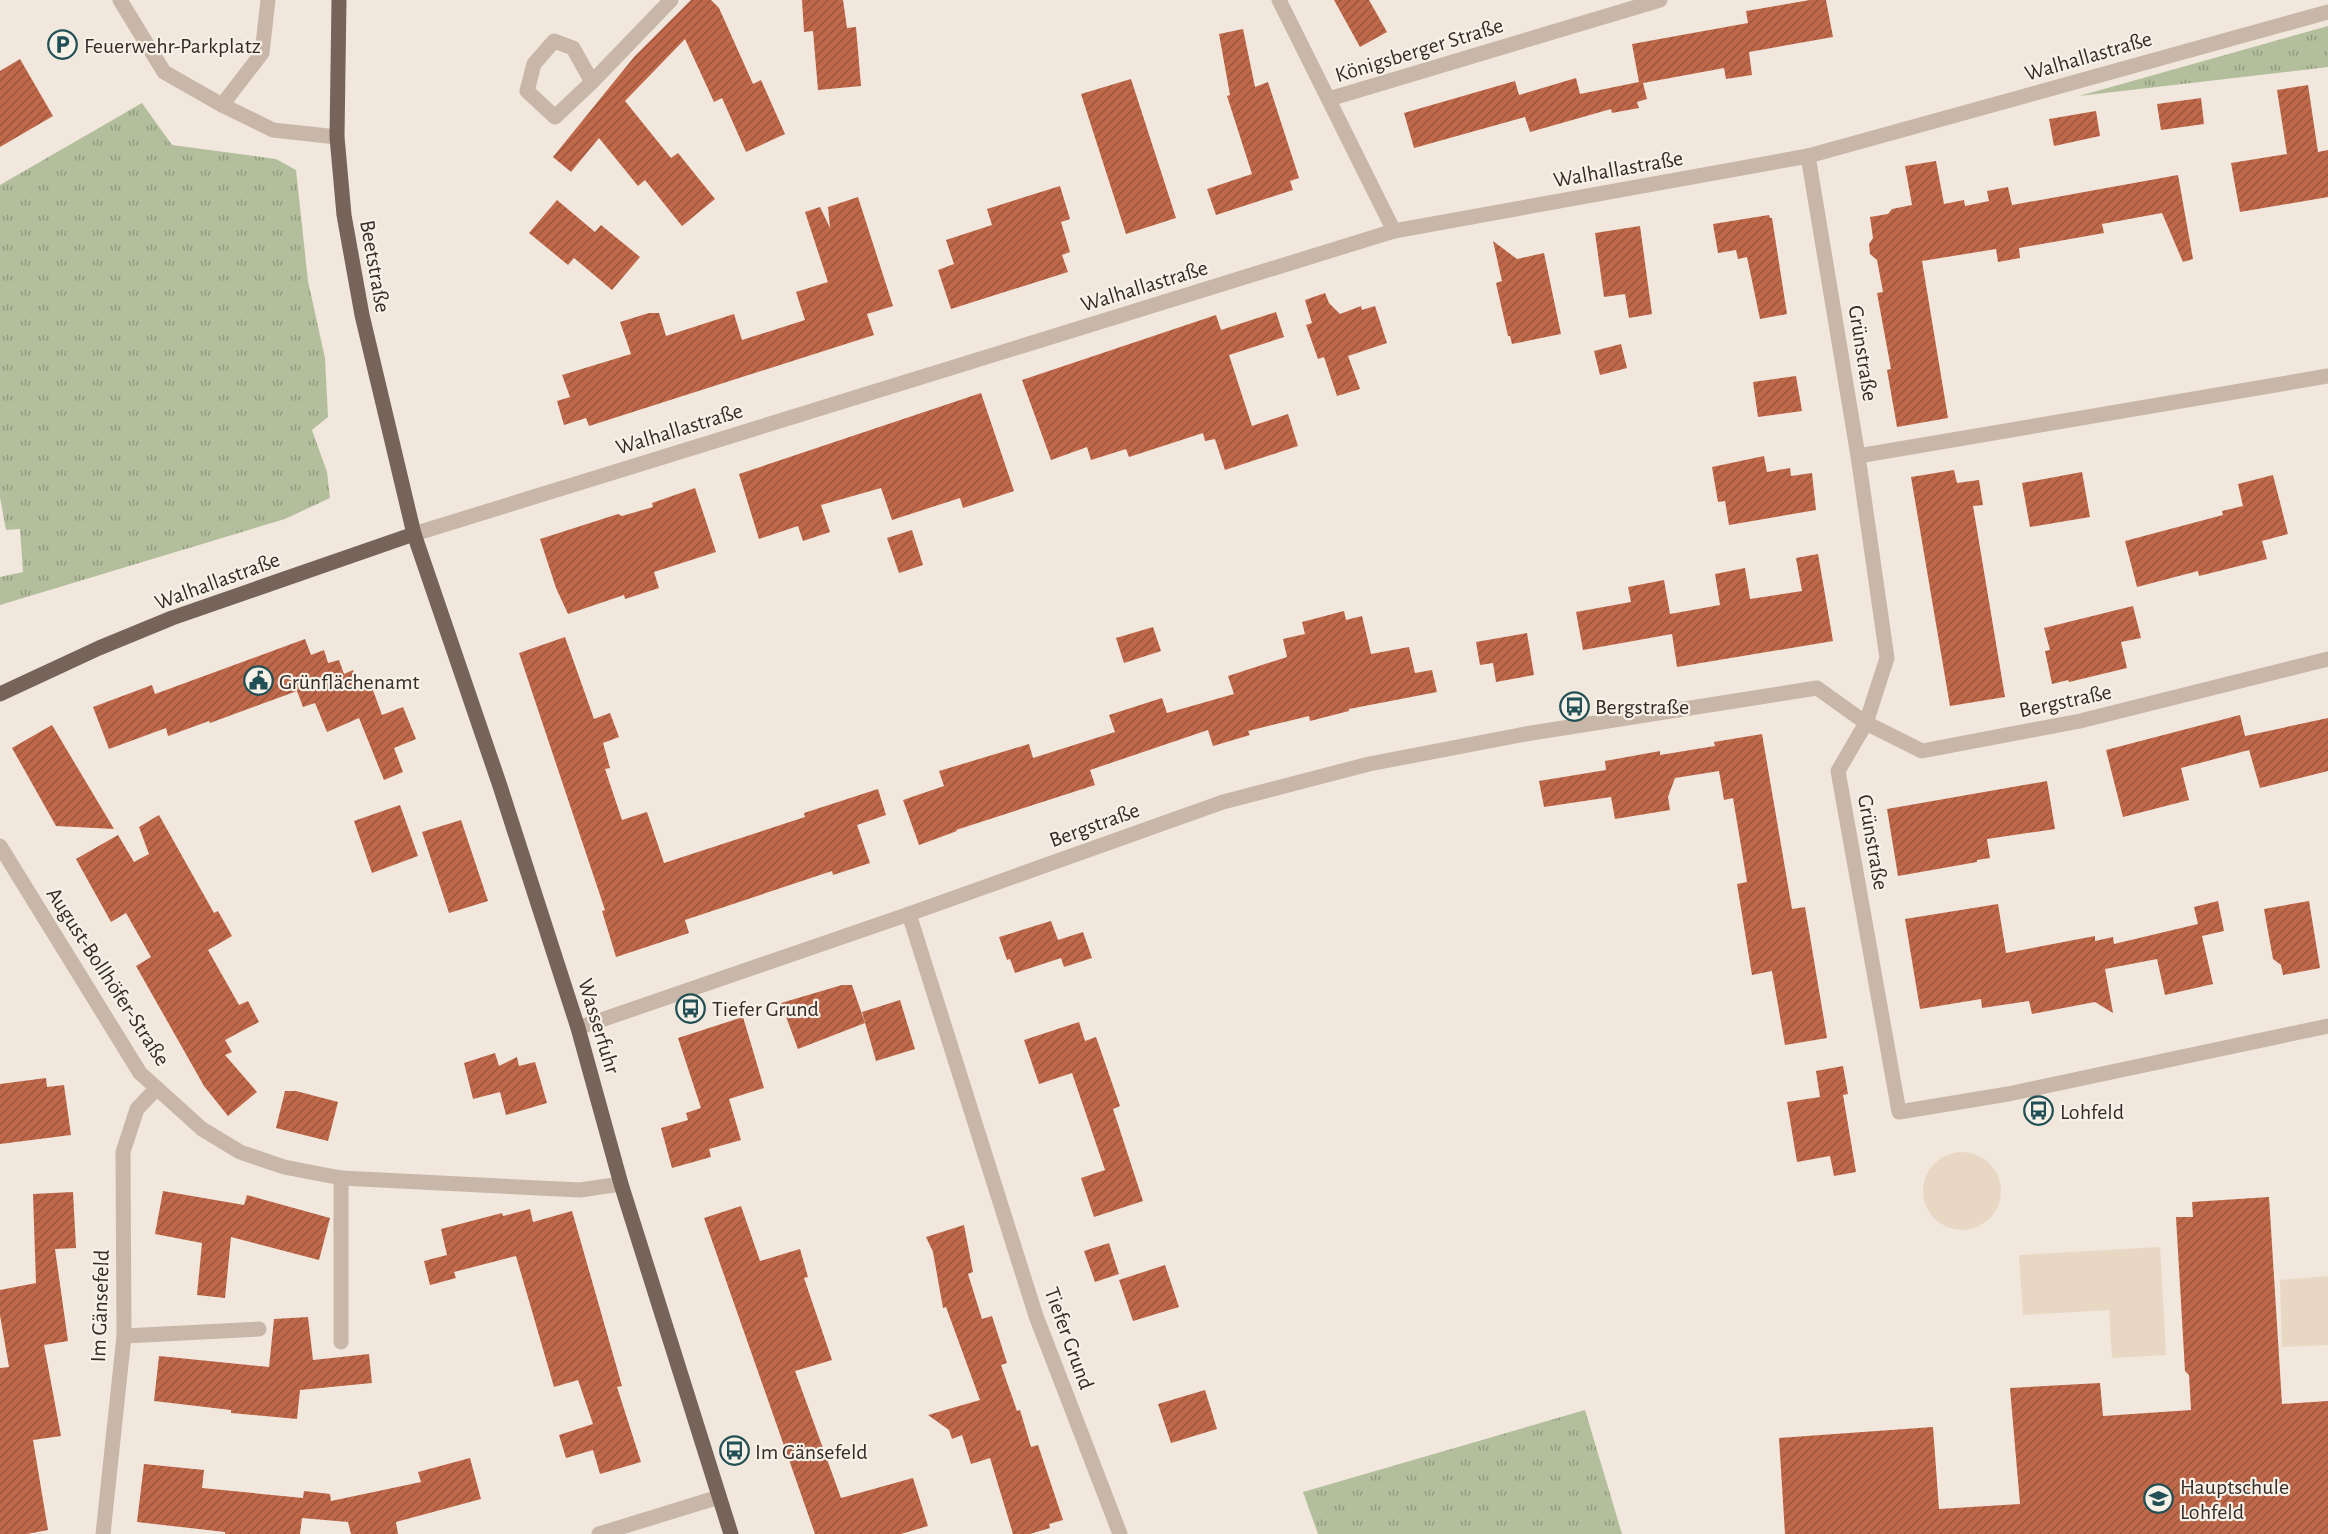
<svg xmlns="http://www.w3.org/2000/svg" width="2328" height="1534" viewBox="0 0 2328 1534" font-family="'Alegreya Sans',sans-serif">
<defs>
<pattern id="grass-tufts" width="24" height="20" patternUnits="userSpaceOnUse" patternTransform="scale(1.5)"><rect width="24" height="20" fill="#b3bf9c"/><path d="M3 7l-1-3M5 7V3M7 7l1-3M15 17l-1-3M17 17v-4M19 17l1-3" fill="none" stroke="#929b7f"/></pattern>
<pattern id="building-hatch" width="6" height="6" patternUnits="userSpaceOnUse" patternTransform="scale(1.5)"><rect width="6" height="6" fill="#c0684a"/><path d="M-1 1l2-2M0 6l6-6M5 7l2-2" fill="none" stroke="#9d563e"/></pattern>
</defs>
<rect width="100%" height="100%" fill="#f1e7dc"/>
<!-- grass -->
<g fill="url(#grass-tufts)">
<polygon points="2328,26 2328,67 2079,96"/>
<polygon points="142,103 172,145 276,159 296,170 308,281 325,358 328,417 312,430 327,472 330,498 285,519 0,605 0,577 23,572 20,529 6,530 0,497 0,185"/>
<polygon points="1585,1410 1622,1534 1318,1534 1303,1492"/>
</g>
<!-- plaza -->
<g fill="#e8d8c3">
<circle cx="1962" cy="1191" r="39"/>
<polygon points="2160,1247 2166,1355 2112,1358 2109,1310 2023,1315 2019,1255"/>
<polygon points="2328,1276 2328,1345 2282,1347 2280,1280"/>
</g>
<!-- building -->
<g fill="url(#building-hatch)">
<polygon points="691,0 711,0 719,8 753,84 761,80 785,134 746,152 722,98 714,102 685,39 625,101 671,158 678,153 715,199 682,226 645,180 638,186 599,138 571,172 553,157 634,57"/>
<polygon points="802,0 843,0 847,28 856,27 861,86 818,90 813,31 804,32"/>
<polygon points="1334,0 1369,0 1387,32 1360,47"/>
<polygon points="1810,0 1826,0 1833,37 1749,52 1752,75 1726,79 1724,68 1643,83 1647,99 1637,102 1639,108 1612,113 1611,109 1530,132 1525,117 1414,148 1404,113 1515,81 1519,95 1576,78 1580,94 1639,82 1632,44 1748,23 1746,11"/>
<polygon points="1243,29 1255,87 1268,82 1299,178 1290,181 1293,190 1216,215 1207,189 1252,174 1227,96 1230,95 1219,34"/>
<polygon points="20,59 53,116 0,147 0,71"/>
<polygon points="1131,79 1176,218 1126,234 1081,94"/>
<polygon points="2308,85 2318,152 2328,150 2328,197 2240,212 2231,163 2287,154 2277,90"/>
<polygon points="2201,98 2204,124 2161,130 2157,104"/>
<polygon points="2096,111 2100,136 2054,146 2049,119"/>
<polygon points="1936,161 1944,204 1964,200 1965,206 1989,201 1987,191 2008,187 2012,205 2178,175 2193,259 2183,262 2162,213 2102,224 2104,233 2019,248 2020,258 1998,262 1996,249 1922,261 1948,418 1897,427 1887,370 1891,369 1877,293 1883,292 1877,260 1870,254 1869,244 1873,238 1870,217 1888,214 1892,209 1912,205 1905,166"/>
<polygon points="1060,186 1070,219 1061,222 1070,252 1062,255 1068,272 951,309 938,270 954,264 946,240 992,225 987,209"/>
<polygon points="858,197 893,306 867,314 874,335 589,426 586,418 564,425 557,401 570,397 562,375 631,354 620,322 649,313 659,313 666,336 734,314 742,340 805,320 796,292 828,282 805,212 820,207 830,228 828,207"/>
<polygon points="557,200 595,232 601,225 640,257 612,290 574,258 568,265 529,233"/>
<polygon points="1769,215 1770,218 1772,218 1787,314 1760,319 1747,257 1738,259 1736,250 1718,253 1713,224"/>
<polygon points="1640,226 1652,314 1629,318 1625,294 1604,297 1595,233"/>
<polygon points="1493,241 1517,259 1544,253 1561,334 1512,344 1510,336 1508,336 1496,283 1502,281"/>
<polygon points="1325,293 1329,303 1340,314 1361,306 1362,310 1375,306 1387,343 1348,356 1360,389 1337,396 1324,357 1318,359 1306,325 1312,323 1305,300"/>
<polygon points="1276,312 1284,337 1229,355 1252,426 1288,414 1298,446 1225,470 1215,439 1205,441 1203,433 1129,457 1126,449 1091,460 1087,447 1051,460 1022,380 1216,315 1221,330"/>
<polygon points="1621,344 1627,368 1600,375 1594,351"/>
<polygon points="1796,376 1802,411 1758,417 1753,382"/>
<polygon points="981,393 1014,491 963,508 960,498 892,520 881,488 821,505 830,532 803,541 798,526 759,539 739,474"/>
<polygon points="1764,456 1767,472 1790,468 1791,476 1812,473 1816,510 1729,525 1725,501 1718,502 1712,467"/>
<polygon points="1954,470 1957,483 1979,480 1983,505 1973,506 2005,697 1950,706 1911,477"/>
<polygon points="2082,472 2090,517 2030,527 2022,483"/>
<polygon points="2273,475 2288,534 2262,541 2267,559 2199,576 2198,571 2137,587 2125,541 2223,515 2222,511 2243,506 2238,484"/>
<polygon points="695,488 716,552 654,572 659,588 625,599 624,595 568,614 556,588 540,539 618,514 622,516 653,507 652,503"/>
<polygon points="912,530 923,565 899,573 887,538"/>
<polygon points="1818,554 1833,641 1677,667 1672,634 1583,650 1576,612 1631,602 1628,587 1664,580 1670,614 1720,605 1715,574 1745,568 1750,599 1802,591 1796,558"/>
<polygon points="2133,606 2141,638 2121,642 2127,668 2069,682 2068,680 2052,684 2045,651 2050,650 2044,628"/>
<polygon points="1344,611 1346,620 1362,616 1371,654 1409,647 1415,673 1432,670 1437,692 1349,709 1349,711 1310,721 1309,716 1248,731 1250,735 1213,746 1208,730 1090,770 1095,785 956,830 957,831 919,845 903,800 944,786 939,771 1029,744 1033,758 1115,732 1109,715 1162,698 1167,713 1234,694 1228,676 1287,657 1283,639 1305,634 1302,622"/>
<polygon points="1153,627 1161,651 1124,663 1116,638"/>
<polygon points="1527,633 1534,675 1496,682 1493,663 1480,665 1476,642"/>
<polygon points="565,637 594,719 610,713 619,737 603,743 610,768 605,769 622,820 647,812 664,863 805,817 804,813 878,789 886,815 857,825 870,863 833,875 832,871 685,920 689,933 616,957 602,911 605,910 519,653"/>
<polygon points="305,639 311,655 324,650 328,663 339,660 344,674 353,670 359,686 370,682 382,715 403,707 416,739 394,748 403,772 384,780 359,718 327,732 315,703 303,707 297,691 210,723 209,721 168,736 166,728 109,749 93,707 152,685 155,694"/>
<polygon points="2240,715 2245,736 2328,718 2328,771 2260,788 2249,750 2181,768 2189,800 2123,817 2106,750"/>
<polygon points="52,725 114,829 56,826 12,748"/>
<polygon points="1762,734 1792,909 1805,907 1827,1038 1785,1045 1772,971 1752,975 1737,884 1747,882 1733,798 1724,800 1719,771 1675,778 1668,797 1670,810 1615,819 1611,797 1544,807 1539,781 1606,770 1605,761 1660,751 1660,755 1715,746 1714,742"/>
<polygon points="2047,781 2055,829 1987,839 1990,858 1977,860 1977,862 1898,876 1887,809"/>
<polygon points="400,805 418,856 372,873 354,821"/>
<polygon points="159,815 214,913 218,911 232,936 208,950 239,1005 248,1001 259,1022 225,1040 232,1052 225,1055 257,1092 228,1116 204,1086 136,966 151,957 126,913 111,922 76,859 118,835 134,862 149,854 139,827"/>
<polygon points="461,820 488,901 449,913 422,832"/>
<polygon points="2218,901 2224,931 2202,936 2213,984 2165,995 2157,959 2105,969 2113,1013 2095,1002 2032,1014 2029,1001 1982,1008 1981,999 1920,1009 1905,919 1998,904 2006,953 2095,936 2095,941 2113,937 2114,944 2198,924 2194,907"/>
<polygon points="2309,901 2320,968 2283,975 2281,965 2273,959 2264,909"/>
<polygon points="1051,921 1058,940 1083,932 1092,958 1064,967 1061,958 1015,973 1010,959 1007,960 999,937"/>
<polygon points="842,985 852,985 865,1023 798,1049 781,1003"/>
<polygon points="900,1000 915,1049 876,1061 862,1012"/>
<polygon points="743,1017 764,1088 729,1099 741,1140 709,1149 711,1157 672,1168 661,1128 688,1120 686,1113 701,1108 678,1038"/>
<polygon points="1079,1022 1085,1041 1096,1037 1120,1106 1113,1109 1143,1201 1094,1217 1081,1178 1105,1170 1072,1073 1039,1084 1024,1040"/>
<polygon points="495,1053 499,1066 517,1057 519,1066 535,1062 547,1103 506,1115 500,1092 473,1099 464,1063"/>
<polygon points="1843,1066 1848,1094 1843,1095 1856,1172 1834,1176 1830,1156 1797,1162 1787,1102 1820,1097 1816,1071"/>
<polygon points="46,1078 47,1087 64,1085 71,1135 0,1144 0,1084"/>
<polygon points="285,1091 296,1091 338,1102 328,1141 276,1128"/>
<polygon points="163,1191 244,1205 247,1195 330,1218 319,1260 231,1237 225,1298 197,1295 202,1243 155,1234"/>
<polygon points="73,1192 76,1248 55,1249 68,1341 44,1345 61,1436 33,1440 48,1530 27,1534 0,1534 0,1368 9,1367 0,1315 0,1290 36,1283 33,1194"/>
<polygon points="2269,1197 2282,1404 2328,1401 2328,1534 1785,1534 1779,1438 1933,1427 1939,1509 2020,1504 2010,1388 2100,1383 2103,1416 2191,1410 2189,1375 2185,1371 2176,1217 2193,1217 2192,1202"/>
<polygon points="741,1206 760,1261 800,1249 808,1277 804,1278 832,1360 795,1371 841,1498 913,1478 928,1526 901,1534 815,1534 704,1218"/>
<polygon points="530,1209 533,1222 572,1211 622,1386 617,1387 641,1462 600,1474 593,1450 566,1458 559,1435 593,1424 578,1380 554,1387 516,1256 454,1272 456,1278 430,1285 424,1261 447,1255 441,1229 502,1213 503,1216"/>
<polygon points="964,1225 973,1272 968,1274 982,1319 992,1316 1007,1363 1001,1365 1017,1411 1020,1410 1031,1447 1038,1445 1063,1520 1049,1524 1050,1528 1030,1534 1013,1534 990,1458 971,1464 962,1435 952,1439 949,1430 928,1415 980,1400 946,1307 943,1308 933,1252 926,1237"/>
<polygon points="1109,1243 1119,1274 1095,1282 1084,1251"/>
<polygon points="1165,1265 1179,1307 1133,1321 1119,1280"/>
<polygon points="308,1317 313,1360 369,1354 372,1383 300,1390 297,1419 231,1413 231,1410 154,1401 159,1356 269,1367 274,1319"/>
<polygon points="1205,1390 1217,1429 1171,1443 1158,1404"/>
<polygon points="470,1458 481,1499 396,1522 398,1534 351,1534 348,1522 302,1518 300,1534 225,1534 225,1532 137,1522 144,1464 204,1470 202,1488 303,1498 304,1491 330,1494 331,1501 421,1482 418,1472"/>
</g>
<g fill="none" stroke-linecap="round" stroke-linejoin="round">
<!-- minor -->
<g stroke="#c8b7a8" stroke-width="15">
<polyline points="120,0 164,72 222,105 273,130 337,137"/>
<polyline points="1279,0 1394,231"/>
<polyline points="592,82 573,48 554,41 534,64 527,91 555,117 592,82 671,0"/>
<polyline points="1329,99 1660,0"/>
<polyline points="222,105 262,53 268,0"/>
<polyline points="1808,156 1858,456 1887,658 1866,723 1838,771 1899,1112 2008,1094 2328,1026"/>
<polyline points="1858,456 2328,376"/>
<polyline points="414,534 1394,231 1808,156 2328,12"/>
<polyline points="0,846 140,1073 202,1129 240,1152 284,1167 341,1178 580,1190 621,1184"/>
<polyline points="909,914 1036,1316 1120,1534"/>
<polyline points="578,1028 909,914 1223,802 1369,764 1525,734 1817,688 1866,723 1922,751 2080,721 2328,659"/>
<polyline points="341,1178 341,1342"/>
<polyline points="124,1336 259,1329"/>
<polyline points="103,1534 124,1336 123,1152 137,1109 156,1089"/>
<polyline points="599,1534 719,1497"/>
</g>
<!-- major -->
<g stroke="#76645a" stroke-width="15">
<polyline points="339,0 337,137 344,215 362,315 414,534 500,786 578,1028 621,1184 731,1534"/>
<polyline points="0,694 99,648 172,618 414,534"/>
</g>
</g>
<!-- icons -->
<defs>
<symbol id="parking-ring" viewBox="-11 -11 22 22"><circle r="9.5" fill="#f8f1e8" stroke="#205055" stroke-width="1.5"/><path d="M-3.5-5.5H1a3.5 3.5 0 0 1 0 7H-1V5.5H-3.5ZM-1-3.4V-.6H.8a1.4 1.4 0 0 0 0-2.8Z" fill="#205055"/></symbol>
<symbol id="civic-ring" viewBox="-11 -11 22 22"><circle r="9.5" fill="#f8f1e8" stroke="#205055" stroke-width="1.5"/><path d="M-.6-6.5H3V-4.5H.6V-3L4-1V1h2V6H-6V1h2V-1L-.6-3ZM-1.2 2.5V6h2.4V2.5Z" fill="#205055"/></symbol>
<symbol id="bus-ring" viewBox="-11 -11 22 22"><circle r="9.5" fill="#f8f1e8" stroke="#205055" stroke-width="1.5"/><path d="M-5-6H5V4H4V6H2V4H-2V6H-4V4H-5ZM-3.5-4V0h7V-4ZM-3.5 1.2v1.5H-2V1.2ZM2 1.2v1.5H3.5V1.2Z" fill="#205055"/></symbol>
<symbol id="school-ring" viewBox="-11 -11 22 22"><circle r="9.5" fill="#f8f1e8" stroke="#205055" stroke-width="1.5"/><path d="M0-5L7-2L0 1L-7-2ZM-4 1L0 2.5L4 1V4Q0 6-4 4Z" fill="#205055"/></symbol>
</defs>
<g fill-rule="evenodd">
<use href="#parking-ring" x="46" y="28" width="33" height="33"/>
<use href="#civic-ring" x="242" y="664" width="33" height="33"/>
<use href="#bus-ring" x="1558" y="690" width="33" height="33"/>
<use href="#bus-ring" x="674" y="992" width="33" height="33"/>
<use href="#bus-ring" x="2022" y="1094" width="33" height="33"/>
<use href="#bus-ring" x="718" y="1434" width="33" height="33"/>
<use href="#school-ring" x="2142" y="1482" width="33" height="33"/>
</g>
<g text-anchor="middle" stroke-width="4.5" stroke-linejoin="round" paint-order="stroke">
<!-- poi labels -->
<g font-size="22" fill="#352c28" stroke="#f8f1e8" text-anchor="start">
<text x="84" y="53">Feuerwehr-Parkplatz</text>
<text x="279" y="689">Grünflächenamt</text>
<text x="1595" y="714">Bergstraße</text>
<text x="712" y="1016">Tiefer Grund</text>
<text x="2060" y="1119">Lohfeld</text>
<text x="755" y="1459">Im Gänsefeld</text>
<text x="2180" y="1494">Hauptschule<tspan x="2180" dy="25">Lohfeld</tspan></text>
</g>
<!-- street labels -->
<g font-size="22" fill="#352c28" stroke="#f8f1e8">
<text transform="translate(1419 49) rotate(-17)" y="8">Königsberger Straße</text>
<text transform="translate(2088 55) rotate(-16)" y="8">Walhallastraße</text>
<text transform="translate(1618 168) rotate(-10)" y="8">Walhallastraße</text>
<text transform="translate(376 266) rotate(80)" y="8">Beetstraße</text>
<text transform="translate(1144 285) rotate(-17)" y="8">Walhallastraße</text>
<text transform="translate(1864 353) rotate(81)" y="8">Grünstraße</text>
<text transform="translate(679 428) rotate(-17)" y="8">Walhallastraße</text>
<text transform="translate(217 580) rotate(-20)" y="8">Walhallastraße</text>
<text transform="translate(2065 700) rotate(-12)" y="8">Bergstraße</text>
<text transform="translate(1094 824) rotate(-20)" y="8">Bergstraße</text>
<text transform="translate(1874 842) rotate(80)" y="8">Grünstraße</text>
<text transform="translate(109 976) rotate(57)" y="8">August-Bollhöfer-Straße</text>
<text transform="translate(600 1026) rotate(73)" y="8">Wasserfuhr</text>
<text transform="translate(99 1306) rotate(-88)" y="8">Im Gänsefeld</text>
<text transform="translate(1070 1338) rotate(70)" y="8">Tiefer Grund</text>
</g>
</g>
</svg>
